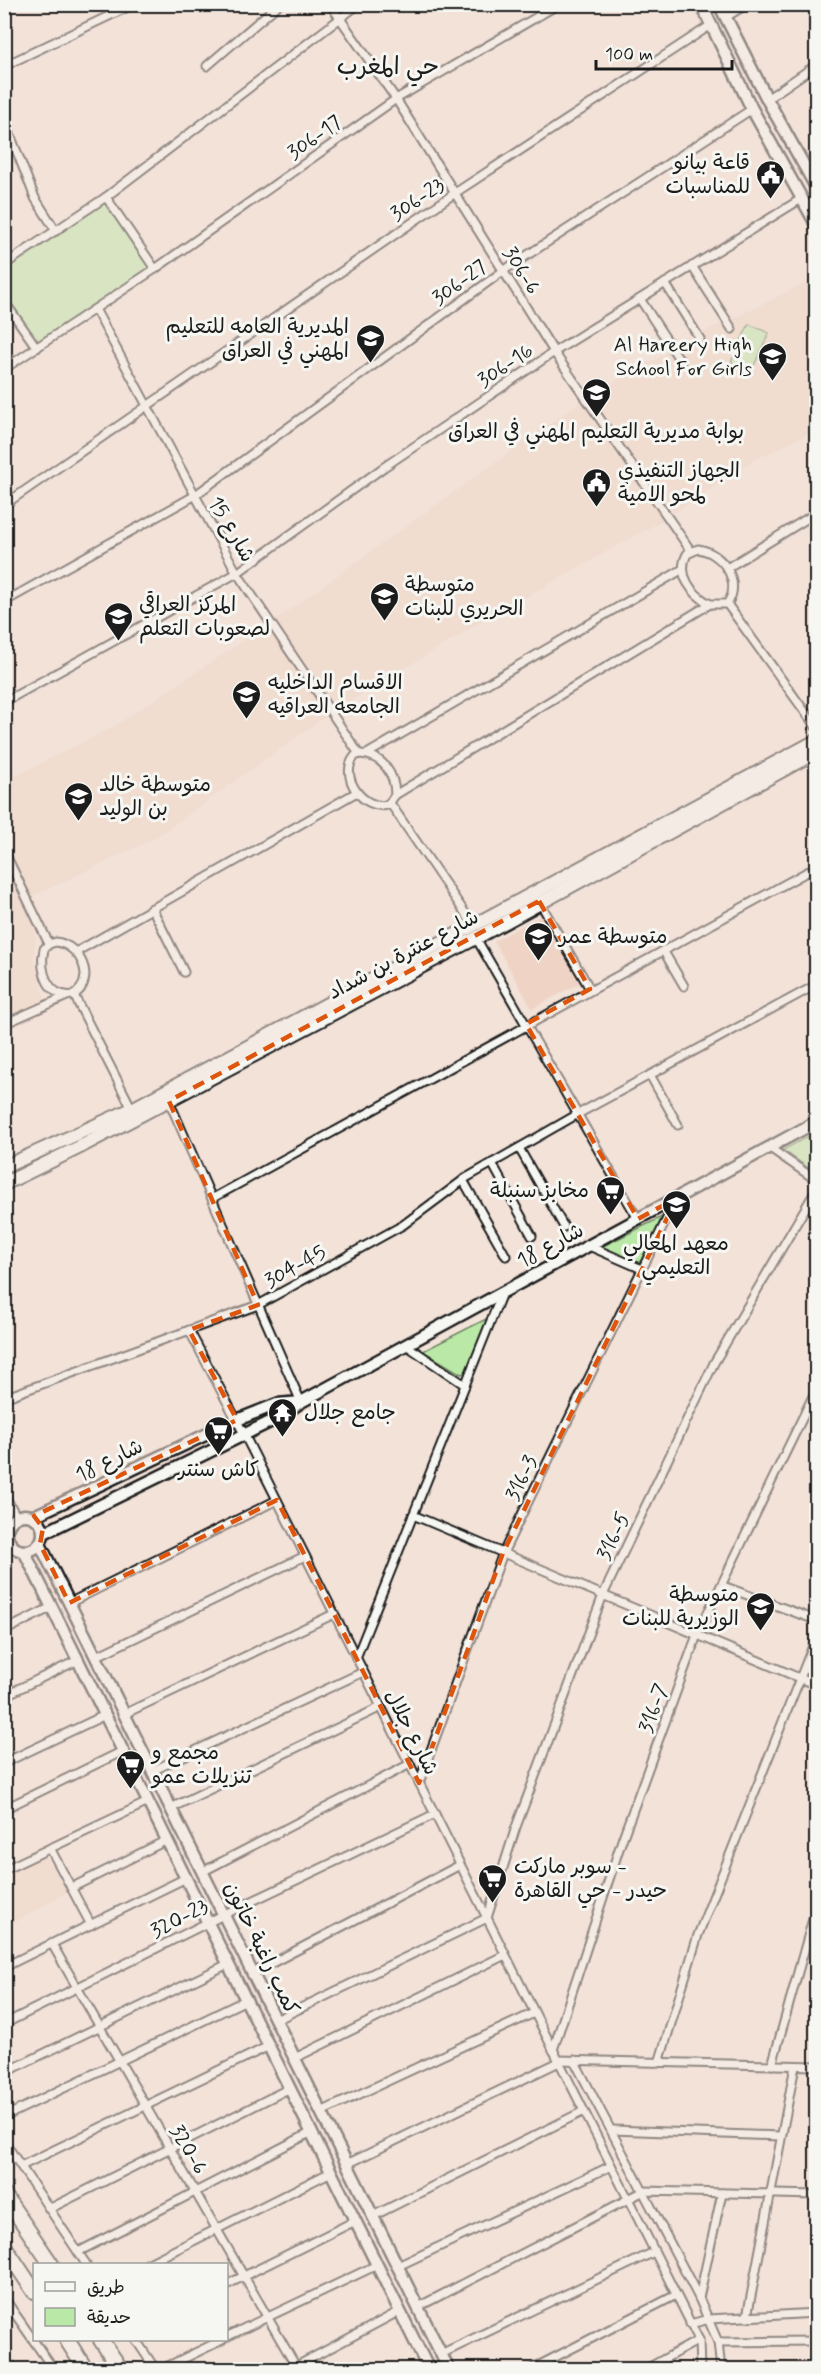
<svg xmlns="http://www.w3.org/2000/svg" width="821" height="2374" viewBox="0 0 821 2374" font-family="Mynerve,'Playpen Sans Arabic',sans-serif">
<rect width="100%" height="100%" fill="#f2e2d8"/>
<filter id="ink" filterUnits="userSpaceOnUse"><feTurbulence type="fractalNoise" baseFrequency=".0167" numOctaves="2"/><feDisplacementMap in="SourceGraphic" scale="12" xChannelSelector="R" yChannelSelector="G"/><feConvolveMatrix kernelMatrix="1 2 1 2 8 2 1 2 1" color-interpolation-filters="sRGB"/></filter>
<g filter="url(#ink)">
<!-- built -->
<g fill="#efd4c6">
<polygon points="816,278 816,430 754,460 674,513 595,405 663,520 491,616 332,712 155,838 29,898 36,939 33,958 45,1000 5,1017 5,781 113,727 271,623 589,396 701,334"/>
<polygon points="544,914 582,982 532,1009 494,941"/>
<polygon points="43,1856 46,1856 67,1892 5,1928 5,1876"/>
</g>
<!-- green -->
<g fill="#bae8a6" stroke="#6b8261" stroke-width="1.5">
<polygon points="106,197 155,269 37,348 5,301 4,265"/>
<polygon points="749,324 769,333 751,372 731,362"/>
<polygon points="816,1132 816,1173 783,1150"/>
<polygon points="668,1214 639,1264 601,1247"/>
<polygon points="490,1317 469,1372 461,1374 423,1351"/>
</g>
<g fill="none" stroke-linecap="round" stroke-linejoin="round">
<defs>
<g id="street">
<polyline points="330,4 396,99 554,352 691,551"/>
<polyline points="726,17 747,4"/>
<polyline points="4,66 134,4"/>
<polyline points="207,66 279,4"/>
<polyline points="767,99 816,65"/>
<polyline points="4,119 35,198 56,231"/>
<polyline points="106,197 155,269"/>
<polyline points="4,265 106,197 359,4"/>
<polyline points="692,266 732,329"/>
<polyline points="665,283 700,339"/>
<polyline points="640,299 681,362"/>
<polyline points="4,301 37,348"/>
<polyline points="95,309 237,573 359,754"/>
<polyline points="4,369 155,269 396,99 559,4"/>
<polyline points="4,505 455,193 711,25"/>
<path d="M698,549c24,3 45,33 29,55h-17c-18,-10 -34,-29 -23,-50z"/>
<polyline points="727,568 816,513"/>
<polyline points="4,602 194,496 503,271 752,109"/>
<polyline points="727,604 816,727"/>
<polyline points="4,702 237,573 384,467 554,352 801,199"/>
<path d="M359,754c23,0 36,20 36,41l-7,10c-25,6 -50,-29 -33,-49z"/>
<polyline points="367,754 683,569"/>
<polyline points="395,795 710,604"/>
<polyline points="390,803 474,926"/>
<polyline points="4,851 49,944"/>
<polyline points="539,901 590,989"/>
<polyline points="152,908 184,972"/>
<polyline points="476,938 638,1219"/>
<path d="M56,942c24,3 41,37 18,53 -26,4 -35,-24 -30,-46l5,-5z"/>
<polyline points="663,950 684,986"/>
<polyline points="76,952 357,792"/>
<polyline points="74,995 132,1109"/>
<polyline points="4,1024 67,996"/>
<polyline points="650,1075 678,1125"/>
<polyline points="169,1101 301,1402"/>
<polyline points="519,1148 564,1227"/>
<polyline points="770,1148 816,1180"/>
<polyline points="492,1163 532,1236"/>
<polyline points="463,1180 506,1256"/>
<polyline points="213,1198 816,867"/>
<polyline points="589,1246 642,1269"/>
<polyline points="189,1330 244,1434 699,2340 700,2370"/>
<polyline points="406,1345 465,1385"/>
<polyline points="4,1398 258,1305 403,1225 466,1178 578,1114 816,985"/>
<polyline points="4,1494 16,1516"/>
<polyline points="413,1515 816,1685"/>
<polyline points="723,1586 816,1620"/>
<polyline points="69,1603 277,1500"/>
<polyline points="4,1631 52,1607"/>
<polyline points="95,1657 305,1556"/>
<polyline points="356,1658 502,1293"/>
<polyline points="4,1696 78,1660"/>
<polyline points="124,1714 334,1614"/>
<polyline points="4,1763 105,1715"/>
<polyline points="152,1771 363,1672"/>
<polyline points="419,1783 503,1553 677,1198"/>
<polyline points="171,1808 381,1707"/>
<polyline points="4,1809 123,1751"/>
<polyline points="50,1848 91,1925"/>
<polyline points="4,1870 148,1802"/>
<polyline points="202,1872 410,1764"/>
<polyline points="71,1888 167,1840"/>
<polyline points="52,1944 298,2370"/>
<polyline points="4,1951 11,1964"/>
<polyline points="4,1967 186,1878"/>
<polyline points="253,1973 460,1865"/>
<polyline points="276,2020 487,1918 516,1827 603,1595 714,1363 816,1190"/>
<polyline points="4,2024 223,1915 435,1814"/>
<polyline points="553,2050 622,1840 697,1635 816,1390"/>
<polyline points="295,2058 505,1955"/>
<polyline points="558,2060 816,2066"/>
<polyline points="574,2060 699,2298 718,2342 721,2370"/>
<polyline points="659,2063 698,1935 816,1638"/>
<polyline points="772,2065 816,1908"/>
<polyline points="4,2073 228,1964"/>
<polyline points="321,2112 534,2013"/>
<polyline points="4,2117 246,2000"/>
<polyline points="612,2130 780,2136"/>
<polyline points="4,2141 86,2264"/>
<polyline points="347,2164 559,2062"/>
<polyline points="21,2166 269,2046"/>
<polyline points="49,2209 290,2088"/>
<polyline points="373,2216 584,2111"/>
<polyline points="78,2252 312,2132"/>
<polyline points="147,2264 331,2172"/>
<polyline points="398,2266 611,2166"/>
<polyline points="226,2285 355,2221"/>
<polyline points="4,2298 54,2370"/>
<polyline points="699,2298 722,2193"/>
<polyline points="418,2307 644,2191 816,2195"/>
<polyline points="747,2317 795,2066"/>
<polyline points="690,2324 709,2319 816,2313"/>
<polyline points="226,2337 377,2265"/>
<polyline points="136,2340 156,2370"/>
<polyline points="718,2342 816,2341"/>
<polyline points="441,2354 654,2252"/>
<polyline points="4,2355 14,2370"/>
<polyline points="160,2370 222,2340"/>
<polyline points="289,2370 400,2311"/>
<polyline points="530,2370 676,2295"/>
<polyline points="644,2370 699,2340"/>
</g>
<g id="secondary">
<polyline points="701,4 752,109 816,224"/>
<polyline points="719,4 767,99 816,187"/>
<circle cx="25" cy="1533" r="18"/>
<polyline points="34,1516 237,1420 277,1404 301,1402"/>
<polyline points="44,1533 276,1419 301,1402 816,1122"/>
<polyline points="40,1544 449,2370"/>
<polyline points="24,1551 429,2370"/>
<polyline points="815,2370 816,2362"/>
</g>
<g id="primary">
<polyline points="4,1167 132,1109 816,741"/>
<polyline points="4,1184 82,1146 476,938 816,752"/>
</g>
<g id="highway">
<polyline points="4,2195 51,2264"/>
<polyline points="4,2246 34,2291"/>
<polyline points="67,2340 86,2370"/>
<polyline points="101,2340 121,2370"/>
</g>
</defs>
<!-- street casing -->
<use href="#street" stroke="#1c1c1c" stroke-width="11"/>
<!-- secondary casing -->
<use href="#secondary" stroke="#1c1c1c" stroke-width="15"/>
<!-- primary casing -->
<use href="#primary" stroke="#1c1c1c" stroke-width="16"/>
<!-- highway casing -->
<use href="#highway" stroke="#1c1c1c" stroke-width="18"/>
<!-- street -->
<use href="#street" stroke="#f6f6f2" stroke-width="7"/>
<!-- secondary -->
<use href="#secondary" stroke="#f6f6f2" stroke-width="10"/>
<!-- primary -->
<use href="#primary" stroke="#f6f6f2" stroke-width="12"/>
<!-- highway -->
<use href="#highway" stroke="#f6f6f2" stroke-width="14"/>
</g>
</g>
<!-- marked area -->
<path d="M0 0H821V2374H0ZM539,901l51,88 -64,35 112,195 39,-21 -174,355 -84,230 -142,-283 -208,103 -29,-59 3,-16 -9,-12 203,-96 -48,-90 69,-25 -89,-204z" fill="#f2e2d8" fill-opacity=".55" fill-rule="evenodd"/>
<path fill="none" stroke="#de560d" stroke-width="4.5" stroke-dasharray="12 8" stroke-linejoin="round" d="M539,901l51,88 -64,35 112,195 39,-21 -174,355 -84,230 -142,-283 -208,103 -29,-59 3,-16 -9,-12 203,-96 -48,-90 69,-25 -89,-204z"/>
<!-- icons -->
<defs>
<symbol id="civic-pin" viewBox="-11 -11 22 30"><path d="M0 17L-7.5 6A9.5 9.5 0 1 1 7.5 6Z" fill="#1c1c1c" stroke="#f6f6f2"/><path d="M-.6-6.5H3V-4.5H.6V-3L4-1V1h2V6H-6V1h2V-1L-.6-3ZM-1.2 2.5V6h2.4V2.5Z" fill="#fff"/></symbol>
<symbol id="school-pin" viewBox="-11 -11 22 30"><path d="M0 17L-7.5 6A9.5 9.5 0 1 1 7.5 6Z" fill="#1c1c1c" stroke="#f6f6f2"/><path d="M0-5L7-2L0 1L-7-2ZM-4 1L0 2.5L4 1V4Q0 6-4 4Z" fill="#fff"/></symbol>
<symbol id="supermarket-pin" viewBox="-11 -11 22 30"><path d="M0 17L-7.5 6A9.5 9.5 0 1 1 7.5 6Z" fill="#1c1c1c" stroke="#f6f6f2"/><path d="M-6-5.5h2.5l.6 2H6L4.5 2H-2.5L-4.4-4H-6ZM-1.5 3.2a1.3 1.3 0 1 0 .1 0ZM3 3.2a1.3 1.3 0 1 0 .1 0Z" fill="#fff"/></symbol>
<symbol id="temple-pin" viewBox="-11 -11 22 30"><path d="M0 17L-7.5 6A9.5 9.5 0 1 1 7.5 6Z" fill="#1c1c1c" stroke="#f6f6f2"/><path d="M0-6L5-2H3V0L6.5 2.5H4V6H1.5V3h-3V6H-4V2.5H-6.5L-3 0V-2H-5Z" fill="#fff"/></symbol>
</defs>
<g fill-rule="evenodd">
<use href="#civic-pin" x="754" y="158" width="33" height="45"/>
<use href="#school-pin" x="354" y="322" width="33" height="45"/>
<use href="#school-pin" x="756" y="340" width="33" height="45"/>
<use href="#school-pin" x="580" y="376" width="33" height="45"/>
<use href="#civic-pin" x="580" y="466" width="33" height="45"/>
<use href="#school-pin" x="368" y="580" width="33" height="45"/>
<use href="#school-pin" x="102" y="600" width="33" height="45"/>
<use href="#school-pin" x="230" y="678" width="33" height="45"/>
<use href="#school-pin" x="62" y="780" width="33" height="45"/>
<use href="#school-pin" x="522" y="920" width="33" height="45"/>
<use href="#supermarket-pin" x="594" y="1174" width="33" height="45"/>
<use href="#school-pin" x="660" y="1188" width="33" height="45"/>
<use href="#temple-pin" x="266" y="1396" width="33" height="45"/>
<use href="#supermarket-pin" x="202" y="1414" width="33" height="45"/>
<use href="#school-pin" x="744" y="1590" width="33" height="45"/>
<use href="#supermarket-pin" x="114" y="1748" width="33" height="45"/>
<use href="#supermarket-pin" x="476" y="1862" width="33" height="45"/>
</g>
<g text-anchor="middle" stroke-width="6" stroke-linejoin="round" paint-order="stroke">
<!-- street labels -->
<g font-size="21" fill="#1c1c1c" stroke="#f6f6f2">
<text transform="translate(314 137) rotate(-35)" y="7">306-17</text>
<text transform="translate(417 199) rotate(-34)" y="7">306-23</text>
<text transform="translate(522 270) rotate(58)" y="7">306-6</text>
<text transform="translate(459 282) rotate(-36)" y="7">306-27</text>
<text transform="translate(505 365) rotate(-34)" y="7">306-16</text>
<text transform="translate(232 529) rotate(60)" y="7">شارع 15</text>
<text transform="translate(403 954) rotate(-28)" y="7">شارع عنترة بن شداد</text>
<text transform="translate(550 1245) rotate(-28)" y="7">شارع 18</text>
<text transform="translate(295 1266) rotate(-29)" y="7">304-45</text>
<text transform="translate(109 1460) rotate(-26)" y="7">شارع 18</text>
<text transform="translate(521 1478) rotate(-64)" y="7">316-3</text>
<text transform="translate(613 1536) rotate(-64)" y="7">316-5</text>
<text transform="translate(653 1708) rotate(-70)" y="7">316-7</text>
<text transform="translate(412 1732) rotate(63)" y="7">شارع جلال</text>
<text transform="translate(179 1918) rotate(-27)" y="7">320-23</text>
<text transform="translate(262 1948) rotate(64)" y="7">كمب راغبة خاتون</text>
<text transform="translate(189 2149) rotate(60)" y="7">320-6</text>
</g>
<!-- poi labels -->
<g font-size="21" fill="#1c1c1c" stroke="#f6f6f2" text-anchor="start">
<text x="750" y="169" text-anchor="end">قاعة بيانو<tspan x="750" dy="24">للمناسبات</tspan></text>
<text x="349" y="333" text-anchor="end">المديرية العامه للتعليم<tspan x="349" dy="24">المهني في العراق</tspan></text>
<text x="752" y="351" text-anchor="end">Al Hareery High<tspan x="752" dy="24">School For Girls</tspan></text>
<text x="596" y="438" text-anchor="middle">بوابة مديرية التعليم المهني في العراق</text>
<text x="618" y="477">الجهاز التنفيذي<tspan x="618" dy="24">لمحو الامية</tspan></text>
<text x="405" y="591">متوسطة<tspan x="405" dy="24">الحريري للبنات</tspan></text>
<text x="139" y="611">المركز العراقي<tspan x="139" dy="24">لصعوبات التعلم</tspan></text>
<text x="268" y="689">الاقسام الداخليه<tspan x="268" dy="24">الجامعه العراقيه</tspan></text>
<text x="99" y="791">متوسطة خالد<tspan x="99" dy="24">بن الوليد</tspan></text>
<text x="559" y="943">متوسطة عمر</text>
<text x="589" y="1197" text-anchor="end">مخابز سنبلة</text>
<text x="676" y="1250" text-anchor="middle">معهد المعالي<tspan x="676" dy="24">التعليمي</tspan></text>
<text x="304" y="1419">جامع جلال</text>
<text x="219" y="1476" text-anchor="middle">كاش سنتر</text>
<text x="739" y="1601" text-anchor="end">متوسطة<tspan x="739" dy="24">الوزيرية للبنات</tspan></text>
<text x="152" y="1759">مجمع و<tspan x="152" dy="24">تنزيلات عمو</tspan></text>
<text x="514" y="1873">سوبر ماركت -<tspan x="514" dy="24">حيدر - حي القاهرة</tspan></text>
</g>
<!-- quarter labels -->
<g font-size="24" fill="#1c1c1c" stroke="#f6f6f2">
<text x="388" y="74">حي المغرب</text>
</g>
</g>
<!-- margin -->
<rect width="821" height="2374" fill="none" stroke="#f6f6f2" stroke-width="24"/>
<rect x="12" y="12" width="797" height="2350" fill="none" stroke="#1c1c1c" stroke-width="2" filter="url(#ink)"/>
<!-- legend -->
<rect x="33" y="2263" width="195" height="78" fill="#f6f6f2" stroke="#9f9f9c" stroke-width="1.5"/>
<rect x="45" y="2282" width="30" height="9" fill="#f6f6f2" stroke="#9f9f9c" stroke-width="1.5"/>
<text x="87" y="2293" font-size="18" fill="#1c1c1c">طريق</text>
<rect x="45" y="2308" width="30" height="18" fill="#bae8a6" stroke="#9f9f9c" stroke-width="1.5"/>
<text x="87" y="2323" font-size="18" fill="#1c1c1c">حديقة</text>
<!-- scale -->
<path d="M596 60v9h136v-9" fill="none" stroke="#1c1c1c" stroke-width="3"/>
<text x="605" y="60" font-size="18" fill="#1c1c1c" stroke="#f6f6f2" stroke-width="4.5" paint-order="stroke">100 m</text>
</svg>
